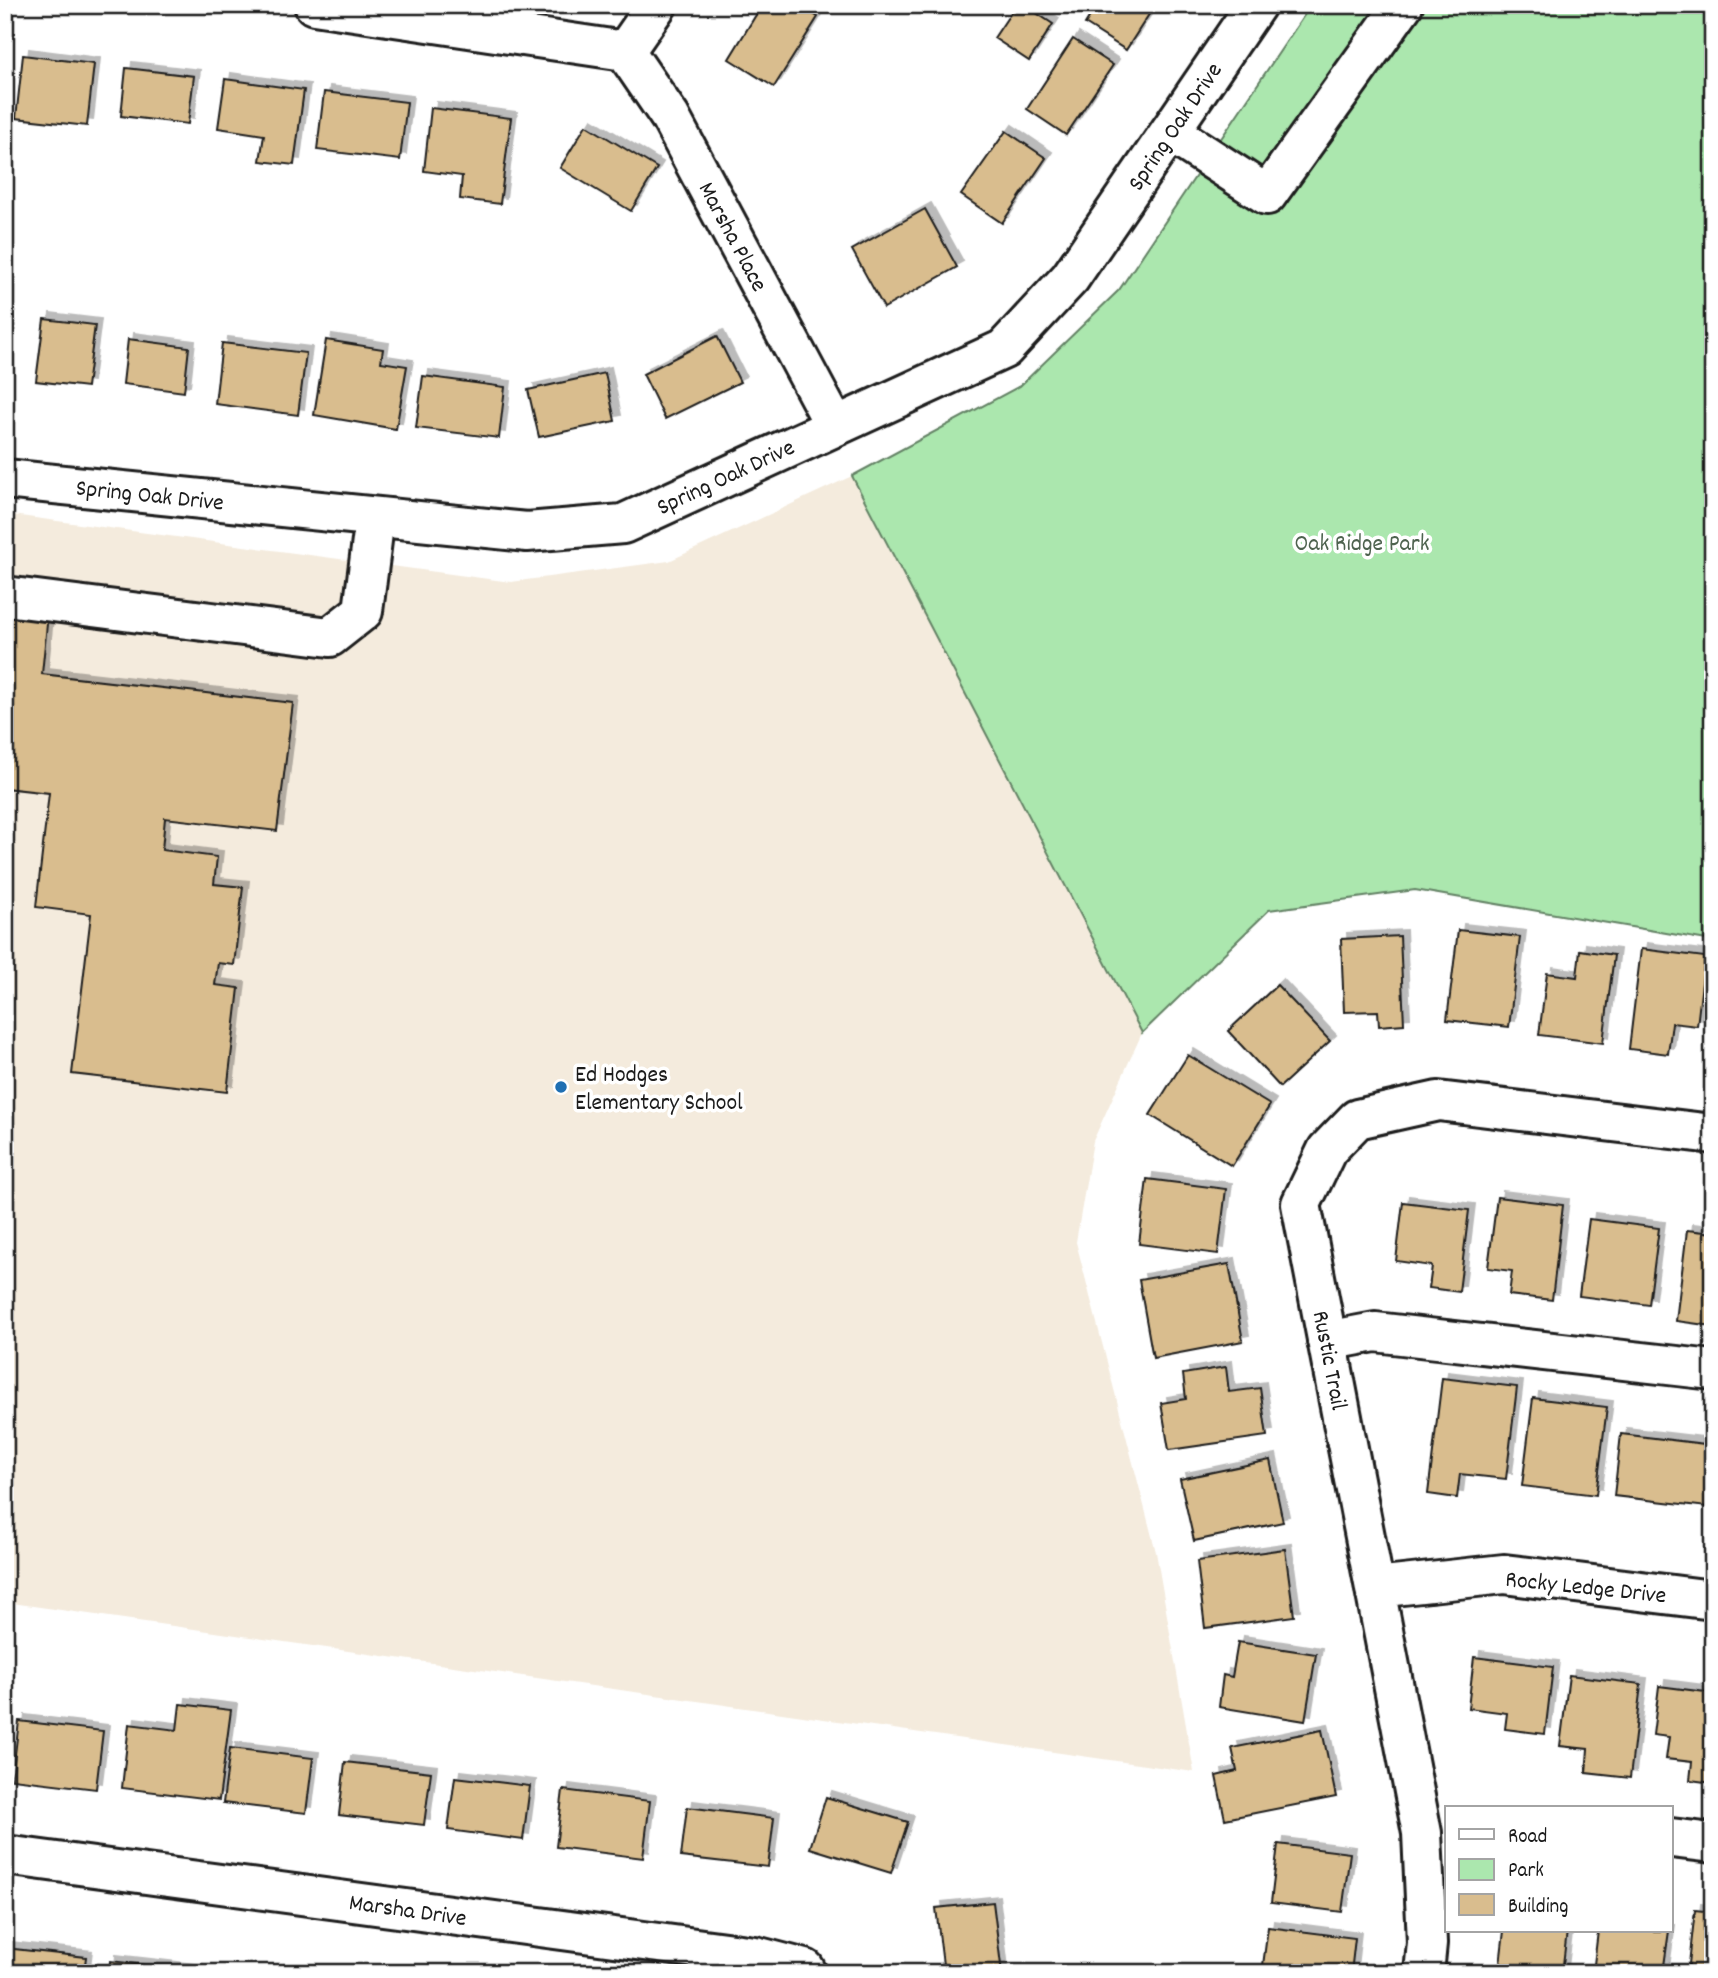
<svg xmlns="http://www.w3.org/2000/svg" width="1718" height="1978" viewBox="0 0 1718 1978" font-family="Dekko,sans-serif">
<defs>
<filter id="shadow"><feDropShadow dx="6" dy="-6" stdDeviation="0" flood-color="#0004"/></filter>
</defs>
<rect width="100%" height="100%" fill="#fff"/>
<filter id="ink" filterUnits="userSpaceOnUse"><feTurbulence type="fractalNoise" baseFrequency=".0143" numOctaves="2"/><feDisplacementMap in="SourceGraphic" scale="14" xChannelSelector="R" yChannelSelector="G"/><feConvolveMatrix kernelMatrix="1 2 1 2 8 2 1 2 1" color-interpolation-filters="sRGB"/></filter>
<g filter="url(#ink)">
<!-- built -->
<polygon fill="#f4ebdd" points="852,476 1142,1033 1093,1141 1076,1242 1156,1552 1194,1772 5,1602 5,514 511,582 669,561"/>
<!-- green -->
<polygon fill="#abe7ae" stroke="#648265" stroke-width="2" points="1311,5 1713,5 1713,941 1415,890 1269,910 1142,1033 852,476 1020,386 1119,290"/>
<!-- building -->
<g fill="#d9bd8e" stroke="#1c1c1c" stroke-width="2" filter="url(#shadow)">
<polygon points="762,5 798,5 818,17 774,87 729,59"/>
<polygon points="1016,5 1024,5 1053,24 1029,61 994,38"/>
<polygon points="1097,5 1155,5 1126,50 1085,24"/>
<polygon points="1073,39 1113,65 1066,135 1027,109"/>
<polygon points="23,55 94,64 87,126 16,118"/>
<polygon points="126,68 194,76 188,124 121,116"/>
<polygon points="225,79 304,90 294,165 260,161 264,135 218,128"/>
<polygon points="324,92 407,102 400,160 317,150"/>
<polygon points="431,108 511,118 500,204 460,199 462,176 424,171"/>
<polygon points="586,125 657,168 631,211 560,168"/>
<polygon points="1006,131 1046,158 1002,223 961,195"/>
<polygon points="925,209 957,267 884,308 852,250"/>
<polygon points="44,319 95,325 87,387 36,381"/>
<polygon points="717,336 740,382 665,419 643,374"/>
<polygon points="128,339 189,347 184,392 123,384"/>
<polygon points="326,340 383,349 381,362 407,366 396,429 314,415"/>
<polygon points="222,343 306,353 298,415 215,404"/>
<polygon points="605,373 615,421 539,437 528,390"/>
<polygon points="423,376 505,387 499,438 416,428"/>
<polygon points="5,610 48,614 42,674 293,703 277,831 165,818 162,850 217,857 214,884 243,887 234,965 218,963 215,985 239,988 227,1092 72,1074 91,914 36,907 49,793 5,788"/>
<polygon points="1458,930 1520,937 1509,1027 1447,1020"/>
<polygon points="1400,936 1404,1024 1379,1026 1378,1011 1344,1012 1341,939"/>
<polygon points="1641,949 1705,957 1697,1026 1672,1023 1668,1054 1629,1049"/>
<polygon points="1580,950 1614,955 1603,1043 1539,1035 1547,973 1577,977"/>
<polygon points="1277,985 1330,1041 1280,1087 1228,1031"/>
<polygon points="1188,1055 1270,1105 1232,1166 1150,1115"/>
<polygon points="1147,1179 1226,1189 1218,1254 1139,1244"/>
<polygon points="1497,1197 1563,1205 1552,1300 1509,1295 1512,1271 1488,1268"/>
<polygon points="1403,1202 1469,1210 1459,1292 1429,1288 1432,1266 1396,1261"/>
<polygon points="1589,1219 1659,1228 1649,1305 1579,1296"/>
<polygon points="1687,1230 1713,1233 1713,1326 1676,1321"/>
<polygon points="1229,1264 1243,1341 1153,1358 1139,1280"/>
<polygon points="1226,1367 1229,1392 1260,1388 1267,1436 1169,1450 1161,1403 1186,1399 1183,1374"/>
<polygon points="1442,1378 1517,1387 1506,1479 1460,1474 1457,1498 1428,1494"/>
<polygon points="1533,1398 1607,1407 1596,1495 1522,1486"/>
<polygon points="1621,1434 1713,1445 1707,1507 1614,1496"/>
<polygon points="1270,1460 1283,1522 1194,1541 1180,1479"/>
<polygon points="1285,1549 1294,1616 1205,1628 1197,1561"/>
<polygon points="1238,1642 1316,1654 1305,1721 1219,1707 1223,1675 1232,1677"/>
<polygon points="1474,1657 1553,1667 1545,1734 1505,1729 1507,1713 1468,1708"/>
<polygon points="1569,1675 1641,1684 1630,1778 1586,1773 1588,1749 1560,1746"/>
<polygon points="1659,1686 1713,1693 1713,1783 1690,1780 1692,1762 1666,1759 1669,1737 1653,1735"/>
<polygon points="180,1704 231,1710 219,1800 122,1788 129,1724 177,1730"/>
<polygon points="19,1721 103,1731 96,1789 12,1779"/>
<polygon points="1322,1730 1336,1797 1225,1819 1216,1776 1237,1771 1232,1748"/>
<polygon points="230,1748 313,1758 306,1813 223,1803"/>
<polygon points="345,1762 431,1772 424,1825 339,1815"/>
<polygon points="455,1777 530,1786 523,1840 448,1830"/>
<polygon points="563,1790 650,1801 643,1858 556,1847"/>
<polygon points="826,1797 908,1822 891,1873 810,1848"/>
<polygon points="687,1807 774,1818 768,1867 681,1857"/>
<polygon points="1278,1844 1350,1853 1342,1912 1271,1903"/>
<polygon points="993,1902 1002,1973 944,1973 936,1908"/>
<polygon points="1695,1910 1713,1912 1713,1973 1688,1973"/>
<polygon points="1268,1927 1355,1938 1351,1973 1262,1973"/>
<polygon points="1504,1931 1567,1931 1562,1973 1499,1973"/>
<polygon points="1598,1931 1669,1931 1663,1973 1593,1973"/>
<polygon points="5,1948 86,1957 84,1973 5,1973"/>
<polygon points="110,1961 197,1971 197,1973 109,1973"/>
</g>
<g fill="none" stroke-linecap="round" stroke-linejoin="round">
<defs>
<g id="minor">
<polyline points="314,5 625,51 657,5"/>
<polyline points="625,51 670,117 835,426"/>
<polyline points="1170,132 1267,195 1403,5"/>
<polyline points="5,479 527,532 623,524 1004,349 1070,278 1256,5"/>
<polyline points="5,596 330,637 363,611 375,517"/>
<polyline points="1327,1341 1375,1332 1713,1370"/>
<polyline points="1375,1588 1504,1574 1713,1600"/>
<polyline points="1671,1838 1713,1843"/>
<polyline points="5,1855 755,1956 805,1969 807,1973"/>
<polyline points="1424,1973 1427,1943 1422,1833 1301,1204 1327,1150 1357,1119 1438,1101 1713,1134"/>
</g>
</defs>
<!-- minor casing -->
<use href="#minor" stroke="#1c1c1c" stroke-width="44"/>
<!-- minor -->
<use href="#minor" stroke="#fff" stroke-width="38"/>
</g>
</g>
<!-- markers -->
<circle fill="#1f6fb2" stroke="#fff" stroke-width="2.5" cx="561" cy="1087" r="7"/>
<g text-anchor="middle" stroke-width="7" stroke-linejoin="round" paint-order="stroke">
<!-- street labels -->
<g font-size="24" fill="#1c1c1c" stroke="#fff">
<text transform="translate(1174 126) rotate(-56)" y="8">Spring Oak Drive</text>
<text transform="translate(734 236) rotate(62)" y="8">Marsha Place</text>
<text transform="translate(725 476) rotate(-25)" y="8">Spring Oak Drive</text>
<text transform="translate(150 494) rotate(6)" y="8">Spring Oak Drive</text>
<text transform="translate(1331 1360) rotate(79)" y="8">Rustic Trail</text>
<text transform="translate(1586 1586) rotate(6)" y="8">Rocky Ledge Drive</text>
<text transform="translate(408 1909) rotate(8)" y="8">Marsha Drive</text>
</g>
<!-- park labels -->
<g font-size="24" fill="#4e634f" stroke="#fff">
<text x="1362" y="550">Oak Ridge Park</text>
</g>
<!-- poi labels -->
<g font-size="24" fill="#1c1c1c" stroke="#fff" text-anchor="start">
<text x="575" y="1081">Ed Hodges<tspan x="575" dy="28">Elementary School</tspan></text>
</g>
</g>
<!-- margin -->
<rect width="1718" height="1978" fill="none" stroke="#fff" stroke-width="28"/>
<rect x="14" y="14" width="1690" height="1950" fill="none" stroke="#1c1c1c" stroke-width="2.5" filter="url(#ink)"/>
<!-- legend -->
<rect x="1445" y="1806" width="228" height="126" fill="#ffffff" stroke="#a4a4a4" stroke-width="2"/>
<rect x="1459" y="1829" width="35" height="10" fill="#ffffff" stroke="#a4a4a4" stroke-width="2"/>
<text x="1508" y="1842" font-size="21" fill="#1c1c1c">Road</text>
<rect x="1459" y="1859" width="35" height="21" fill="#abe7ae" stroke="#a4a4a4" stroke-width="2"/>
<text x="1508" y="1876" font-size="21" fill="#1c1c1c">Park</text>
<rect x="1459" y="1894" width="35" height="21" fill="#d9bd8e" stroke="#a4a4a4" stroke-width="2"/>
<text x="1508" y="1912" font-size="21" fill="#1c1c1c">Building</text>
</svg>
